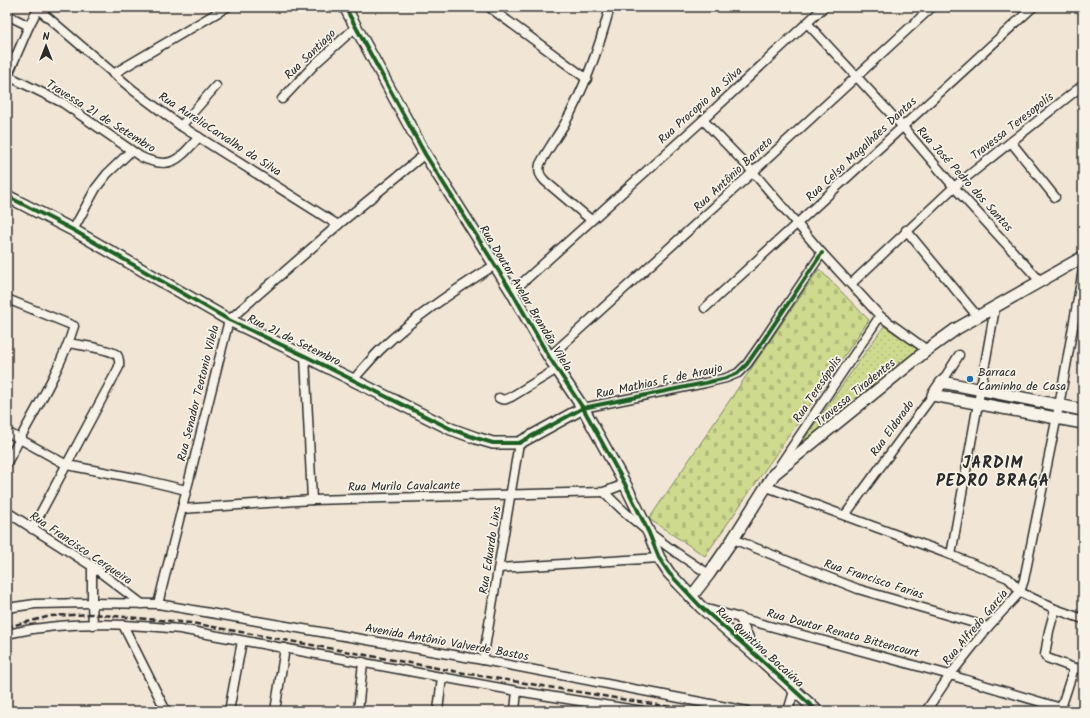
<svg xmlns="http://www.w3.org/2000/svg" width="1090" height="718" viewBox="0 0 1090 718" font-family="Kalam,sans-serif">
<defs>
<pattern id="cemetery-stones" width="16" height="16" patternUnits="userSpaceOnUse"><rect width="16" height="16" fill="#cedb8f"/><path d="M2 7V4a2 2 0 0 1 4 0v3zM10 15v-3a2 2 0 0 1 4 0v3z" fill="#b1bc7c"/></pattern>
<pattern id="park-dots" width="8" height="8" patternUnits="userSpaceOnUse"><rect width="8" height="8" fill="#cedb8f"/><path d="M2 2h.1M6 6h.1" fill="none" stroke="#b1bc7c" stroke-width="1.8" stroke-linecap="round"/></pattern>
</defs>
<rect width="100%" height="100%" fill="#f1e6d5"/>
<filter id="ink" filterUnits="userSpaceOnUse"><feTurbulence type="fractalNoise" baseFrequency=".025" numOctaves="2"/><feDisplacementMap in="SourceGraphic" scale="8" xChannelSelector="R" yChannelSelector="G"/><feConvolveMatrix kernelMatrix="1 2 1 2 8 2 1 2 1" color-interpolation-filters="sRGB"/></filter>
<g filter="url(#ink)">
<!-- cemetery -->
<polygon fill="url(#cemetery-stones)" stroke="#7c835d" points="819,269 869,320 705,556 649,519"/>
<!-- park -->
<polygon fill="url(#park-dots)" stroke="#7c835d" points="884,326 921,351 795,452"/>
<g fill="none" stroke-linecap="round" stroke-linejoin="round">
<defs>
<g id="street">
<polyline points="489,7 587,79"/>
<polyline points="1081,7 1083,9"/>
<polyline points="38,9 133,90 181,126 338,225"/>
<polyline points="7,15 29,26"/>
<polyline points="807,23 903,127 954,187 1040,281"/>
<polyline points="113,74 227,7"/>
<path d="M8,76l55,27 78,54c31,14 38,2 58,-20"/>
<polyline points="7,77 29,26 39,7"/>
<polyline points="282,99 316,63 356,27"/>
<polyline points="703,120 753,172 822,253 880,316 927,350"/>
<polyline points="181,126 216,86"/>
<polyline points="1011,142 1055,197"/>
<path d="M591,220l-46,-39c-5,-5 -7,-9 -5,-17 7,-13 16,-26 24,-39 21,-37 35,-77 46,-118"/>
<polyline points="73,230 96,188 107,174 131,151"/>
<polyline points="906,230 978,317"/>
<polyline points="851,284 954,187 1083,85"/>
<polyline points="512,292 703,120 824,7"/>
<path d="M7,299l67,27c-14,46 -45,94 -67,137"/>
<polyline points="705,308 1033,7"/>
<polyline points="305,356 312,500"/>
<polyline points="549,357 753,172 932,7"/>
<path d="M353,380c9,-10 17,-20 27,-30 34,-33 75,-60 115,-85"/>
<polyline points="942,382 959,355"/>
<path d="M499,398c5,3 8,1 12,-1l46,-28"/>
<polyline points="583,408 705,383 726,378 738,373 747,364 761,344 822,253"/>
<polyline points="7,432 67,465 140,479 186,490"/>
<polyline points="780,465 880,316"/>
<polyline points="767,487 951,555 1008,578 1015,585 1020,592 1055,609 1083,619"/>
<path d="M604,492c32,33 66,58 105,82"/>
<polyline points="182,509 312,500 604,492 625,484"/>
<polyline points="7,512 92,566 142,604"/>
<polyline points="845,515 933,395"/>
<path d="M32,529l87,-162c0,-4 1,-8 -2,-12 -6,-6 -39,-10 -48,-12"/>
<polyline points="733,539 858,589 988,627"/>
<polyline points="951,555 995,308"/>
<polyline points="499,568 659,558"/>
<polyline points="158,604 229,320 338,225 425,154"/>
<polyline points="7,608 35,604 92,603 92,566"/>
<polyline points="703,608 950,675 1071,711"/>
<polyline points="1055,609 1049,631 1045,655 1047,658 1074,668 1083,669"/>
<polyline points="739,617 757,654"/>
<polyline points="93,625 92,603 158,604 483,660 747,711"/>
<polyline points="123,625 166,711"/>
<path d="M7,634c11,-2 22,-5 34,-6 45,-7 93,-3 139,1l337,62 125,20"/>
<polyline points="483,660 519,443"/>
<polyline points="1061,708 1074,668"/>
<polyline points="229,711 242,641"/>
<polyline points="275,711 285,648"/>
<polyline points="358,711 363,662"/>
<polyline points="438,711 442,677"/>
<polyline points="515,711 517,691"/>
<polyline points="788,711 794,691"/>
<polyline points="926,711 950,675 988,627 1020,592 1024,580 1059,406 1083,270"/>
</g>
<g id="secondary">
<polyline points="345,7 425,154 512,292 549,357 583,408 625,484 649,533 659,558 669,573 701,607 758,657 817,711"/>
<polyline points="7,196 73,230 229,320 305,356 451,429 476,438 493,443 519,443 583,408"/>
<polyline points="1083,410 942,382 933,395 1083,423"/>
<polyline points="691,597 709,574 733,539 774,474 927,350 956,329 1083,257"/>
</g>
</defs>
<!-- street casing -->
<use href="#street" stroke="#2b2b2b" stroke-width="11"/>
<!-- secondary casing -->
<use href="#secondary" stroke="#2b2b2b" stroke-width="14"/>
<!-- street -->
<use href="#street" stroke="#f7f3e8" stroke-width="8"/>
<!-- secondary -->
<use href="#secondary" stroke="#f7f3e8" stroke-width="11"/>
<!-- rail -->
<polyline stroke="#2b2b2b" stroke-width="2.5" stroke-dasharray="6 3" stroke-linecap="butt" points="7,627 51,616 92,614 192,623 464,673 694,711"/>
<defs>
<g id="cycleway">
<polyline points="345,7 425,154 512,292 549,357 583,408 625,484 649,533 659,558 669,573 701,607 758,657 817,711"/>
<polyline points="7,196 73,230 229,320 305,356 451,429 476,438 493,443 519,443 583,408 705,383 726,378 738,373 747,364 761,344 822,253"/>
</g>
</defs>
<!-- cycleway casing -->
<use href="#cycleway" stroke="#f7f3e8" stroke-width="6"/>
<!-- cycleway -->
<use href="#cycleway" stroke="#1b5e20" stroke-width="4"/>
</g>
</g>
<!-- markers -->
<circle fill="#1f6fb2" stroke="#f7f3e8" stroke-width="1.5" cx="970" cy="379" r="4"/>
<g text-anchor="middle" stroke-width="3.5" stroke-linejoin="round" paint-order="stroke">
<!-- street labels -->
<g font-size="12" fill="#2b2b2b" stroke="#f7f3e8">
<text transform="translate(310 54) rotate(-44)" y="4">Rua Santiago</text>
<text transform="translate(700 105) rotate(-42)" y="4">Rua Procopio da Silva</text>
<text transform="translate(101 116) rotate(32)" y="4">Travessa 21 de Setembro</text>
<text transform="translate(1012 126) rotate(-38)" y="4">Travessa Teresopolís</text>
<text transform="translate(220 134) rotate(33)" y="4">Rua AurelioCarvalho da Silva</text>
<text transform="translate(861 149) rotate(-43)" y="4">Rua Celso Magalhães Dantas</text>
<text transform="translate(733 174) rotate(-43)" y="4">Rua Antônio Barreto</text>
<text transform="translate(965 179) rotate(48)" y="4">Rua José Pedro dos Santos</text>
<text transform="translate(526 298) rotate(59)" y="4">Rua Doutor Avelar Brandão Vilela</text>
<text transform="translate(294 340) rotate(26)" y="4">Rua 21 de Setembro</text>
<text transform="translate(659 381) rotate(-12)" y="4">Rua Mathias F. de Araujo</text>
<text transform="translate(817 389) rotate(-56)" y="4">Rua Teresópolis</text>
<text transform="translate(855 392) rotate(-39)" y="4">Travessa Tiradentes</text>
<text transform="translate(198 393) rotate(-76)" y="4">Rua Senador Teotonio Vilela</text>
<text transform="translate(892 428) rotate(-54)" y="4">Rua Eldorado</text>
<text transform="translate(404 486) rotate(-1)" y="4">Rua Murilo Cavalcante</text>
<text transform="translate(81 548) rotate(34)" y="4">Rua Francisco Cerqueira</text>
<text transform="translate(490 550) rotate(-81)" y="4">Rua Eduardo Lins</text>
<text transform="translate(874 579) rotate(18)" y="4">Rua Francisco Farias</text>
<text transform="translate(975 627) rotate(-50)" y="4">Rua Alfredo Garcia</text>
<text transform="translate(843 633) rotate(15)" y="4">Rua Doutor Renato Bittencourt</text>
<text transform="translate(447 642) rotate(10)" y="4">Avenida Antônio Valverde Bastos</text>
<text transform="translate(760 647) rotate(42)" y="4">Rua Quintino Bocaiúva</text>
</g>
<!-- poi labels -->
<g font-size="12" fill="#2b2b2b" stroke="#f7f3e8" text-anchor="start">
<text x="978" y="376">Barraca<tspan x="978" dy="14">Caminho de Casa</tspan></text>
</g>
<!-- district labels -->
<g font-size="16" font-weight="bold" letter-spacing="1" fill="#2b2b2b" stroke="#f7f3e8">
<text x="993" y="468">JARDIM<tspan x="993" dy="18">PEDRO BRAGA</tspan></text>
</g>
</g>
<!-- margin -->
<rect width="1090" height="718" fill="none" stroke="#f7f3e8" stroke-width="24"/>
<rect x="12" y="12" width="1066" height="694" fill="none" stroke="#2b2b2b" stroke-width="1.5" filter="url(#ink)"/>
<!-- north arrow -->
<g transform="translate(46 46)" stroke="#f7f3e8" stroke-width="3" paint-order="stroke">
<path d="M0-3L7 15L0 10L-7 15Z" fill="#2b2b2b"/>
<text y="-6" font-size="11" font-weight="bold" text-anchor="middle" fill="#2b2b2b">N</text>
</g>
</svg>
